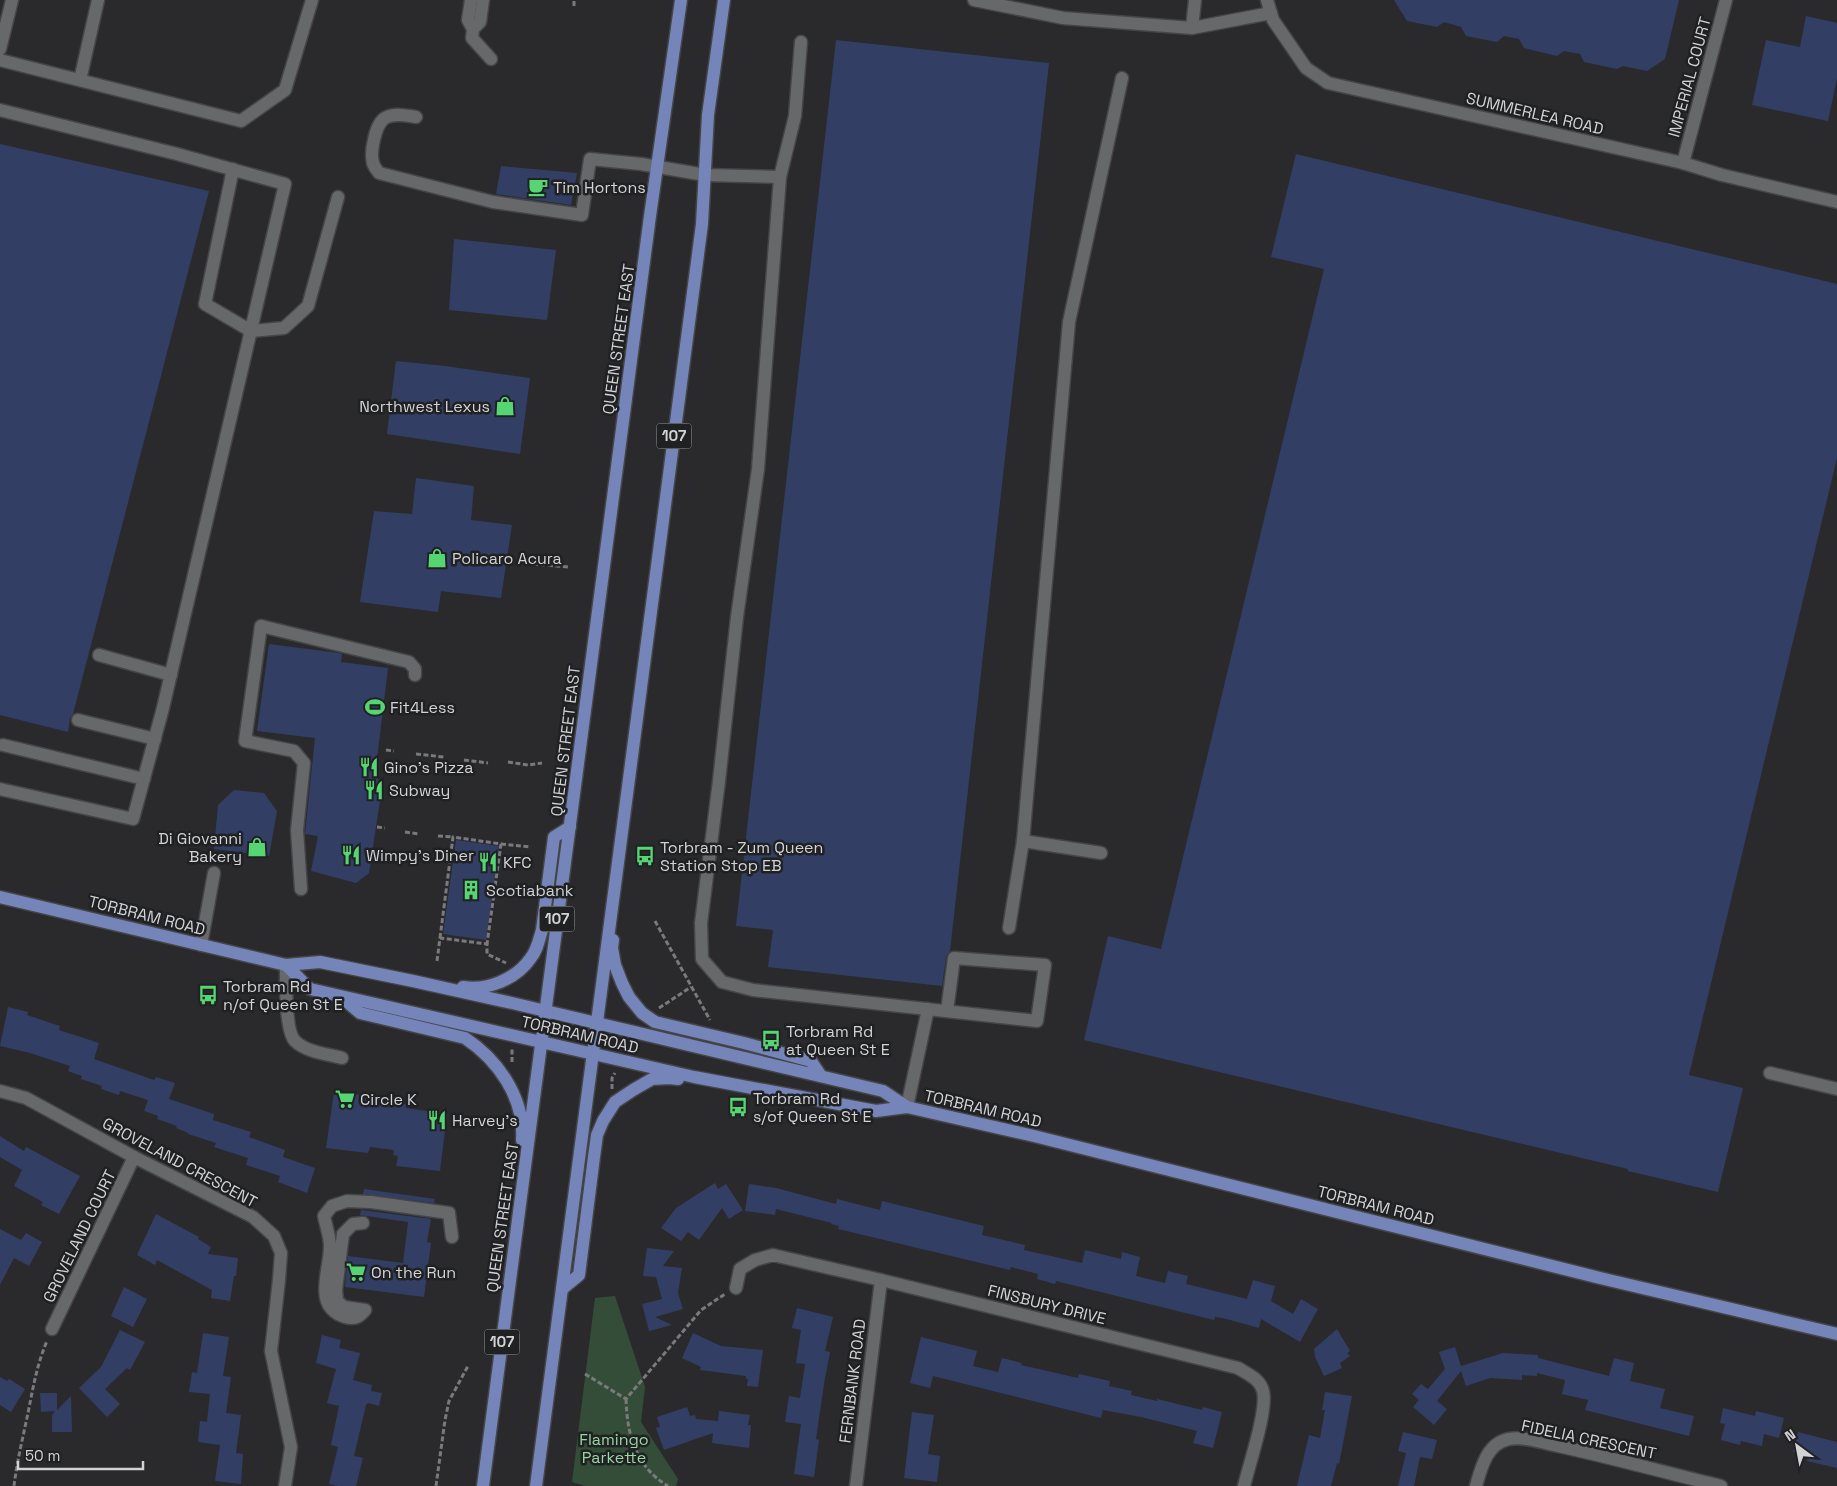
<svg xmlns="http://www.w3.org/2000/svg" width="1837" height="1486" viewBox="0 0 1837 1486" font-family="'Space Grotesk',sans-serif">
<rect width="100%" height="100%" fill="#2a2a2d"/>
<!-- green -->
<polygon fill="#344d38" points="615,1296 645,1387 641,1422 678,1479 676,1486 585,1486 572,1482 595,1298"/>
<!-- building -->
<g fill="#333e65">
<polygon points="1394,0 1679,0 1665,59 1647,71 1623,66 1617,69 1584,62 1580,54 1564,51 1557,56 1524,48 1519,39 1504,36 1497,42 1466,36 1461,27 1444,22 1437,27 1407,21"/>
<polygon points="1806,16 1837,23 1837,78 1828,121 1752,105 1766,40 1800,47"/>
<polygon points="836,40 1049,63 950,951 946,957 942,986 768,967 773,930 736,926"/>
<polygon points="0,144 209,191 73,714 70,718 68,732 0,715"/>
<polygon points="1296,154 1837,284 1837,458 1689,1075 1743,1088 1718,1192 1628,1171 1628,1169 1084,1040 1108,936 1161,949 1324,269 1271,257"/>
<polygon points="501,166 577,173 571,205 496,194"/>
<polygon points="454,239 556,250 547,320 449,310"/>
<polygon points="396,361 445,366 530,378 520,454 387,434"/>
<polygon points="416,478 474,486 471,520 512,525 501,598 441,591 438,612 360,602 374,511 412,514"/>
<polygon points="269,644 339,653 342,654 341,662 388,668 376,767 381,794 369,873 356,883 311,871 318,836 305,834 315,738 257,731"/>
<polygon points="234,790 264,793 277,811 269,856 214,849 218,805"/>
<polygon points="456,840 499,846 486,940 443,934"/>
<polygon points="8,1007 28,1012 27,1015 60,1026 59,1030 99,1043 94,1059 154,1080 156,1077 175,1083 169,1099 214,1114 213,1120 251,1132 249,1137 285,1150 283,1157 315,1168 307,1193 278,1182 280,1176 246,1165 248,1158 214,1147 216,1143 188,1134 188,1133 176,1128 177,1126 157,1119 158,1116 144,1111 148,1100 120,1091 119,1095 101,1089 102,1086 81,1079 82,1076 68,1071 70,1066 30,1053 0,1046"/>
<polygon points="334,1092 378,1097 377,1101 406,1104 406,1108 447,1114 440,1171 396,1166 398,1156 393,1155 394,1150 370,1147 368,1153 326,1148"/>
<polygon points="0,1136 24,1151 26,1147 80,1176 59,1214 41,1205 43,1202 14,1186 22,1170 0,1157"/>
<polygon points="715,1183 718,1189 726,1184 743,1210 729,1219 722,1208 699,1240 688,1232 681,1241 661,1228 676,1208"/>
<polygon points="749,1184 776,1188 836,1204 837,1199 880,1210 882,1201 984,1226 982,1235 1025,1245 1024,1250 1082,1263 1085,1250 1121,1259 1122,1252 1140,1257 1136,1276 1165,1283 1168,1271 1188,1276 1186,1284 1247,1299 1253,1280 1275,1286 1271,1301 1293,1314 1301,1299 1318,1309 1300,1342 1261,1319 1259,1328 1223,1318 1215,1317 1214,1320 1056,1281 1055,1284 1037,1279 1038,1274 1011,1267 1010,1270 838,1229 839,1226 831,1224 832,1223 776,1209 775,1215 745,1211"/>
<polygon points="364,1189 435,1199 434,1203 363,1194"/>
<polygon points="361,1210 431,1219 427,1242 431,1243 424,1297 345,1287 348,1256 403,1263 408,1222 360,1215"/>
<polygon points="156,1214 199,1237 198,1239 211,1247 208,1254 238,1258 236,1276 234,1276 230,1301 211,1298 212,1290 157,1260 155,1265 137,1255"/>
<polygon points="0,1229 21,1240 26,1233 42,1242 29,1266 14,1258 0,1285"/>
<polygon points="647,1248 674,1251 663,1266 682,1268 678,1293 683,1309 655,1317 672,1325 649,1331 642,1304 662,1299 656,1277 643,1276"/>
<polygon points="124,1287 147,1299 133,1327 111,1316"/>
<polygon points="797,1308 833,1317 825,1351 830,1352 824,1384 816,1439 819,1440 814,1477 794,1474 801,1424 785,1422 789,1396 800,1398 805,1364 796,1363 801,1330 792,1328"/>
<polygon points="1337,1329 1350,1351 1347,1353 1350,1356 1340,1363 1342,1368 1324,1376 1315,1357 1314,1349"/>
<polygon points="120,1330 145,1342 130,1370 127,1368 105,1389 120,1404 107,1417 79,1388 101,1367"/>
<polygon points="203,1333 229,1337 223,1376 231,1377 226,1413 241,1415 236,1453 243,1454 241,1484 215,1481 220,1445 198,1442 200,1421 207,1422 210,1394 189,1392 192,1372 197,1373"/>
<polygon points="693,1333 721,1346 763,1350 758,1387 747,1386 748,1379 746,1379 746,1376 700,1370 701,1367 682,1358"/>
<polygon points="322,1335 341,1340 339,1348 360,1353 353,1380 372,1385 371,1391 382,1393 379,1406 368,1403 366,1405 354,1456 363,1458 356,1486 338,1486 329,1484 338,1447 331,1445 339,1406 327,1403 336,1369 316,1363"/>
<polygon points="921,1337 977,1351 973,1366 998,1372 1002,1358 1022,1363 1021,1365 1078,1378 1079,1374 1110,1381 1109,1386 1132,1391 1131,1395 1157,1401 1157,1399 1202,1410 1203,1407 1222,1412 1213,1448 1193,1443 1197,1431 1141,1417 1103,1410 1101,1418 933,1376 930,1388 910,1383"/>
<polygon points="1455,1347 1461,1366 1503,1353 1538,1355 1538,1358 1609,1376 1614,1358 1634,1363 1630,1381 1665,1389 1660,1408 1694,1416 1689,1436 1585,1410 1588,1400 1562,1394 1565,1380 1537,1373 1537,1376 1522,1375 1522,1380 1490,1378 1466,1386 1461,1371 1437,1401 1447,1409 1434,1425 1413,1407 1419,1400 1412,1394 1421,1384 1428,1389 1445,1369 1439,1352"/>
<polygon points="0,1377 7,1381 9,1379 25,1389 11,1412 0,1405"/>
<polygon points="1325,1392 1352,1396 1339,1464 1337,1463 1331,1486 1297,1486 1309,1435 1320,1438 1325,1410 1322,1410"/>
<polygon points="40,1393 57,1393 57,1410 71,1396 72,1432 52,1432 52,1415 55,1411 41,1412"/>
<polygon points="687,1407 690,1416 695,1415 696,1419 718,1421 719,1411 750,1415 748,1425 751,1425 749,1448 712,1443 713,1433 664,1450 656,1428 660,1427 657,1417"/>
<polygon points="1723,1408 1755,1416 1756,1411 1784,1418 1779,1438 1764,1434 1762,1446 1741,1441 1740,1445 1721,1440 1725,1424 1720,1423"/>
<polygon points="912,1412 934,1415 928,1454 940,1456 937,1482 904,1478"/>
<polygon points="1403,1432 1437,1440 1432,1459 1420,1457 1414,1486 1398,1486 1406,1453 1398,1451"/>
<polygon points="1798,1432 1837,1442 1837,1468 1807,1461 1808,1456 1793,1452"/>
</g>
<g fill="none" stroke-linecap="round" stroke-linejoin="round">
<defs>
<g id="minor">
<polyline points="471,0 468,20 473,29 472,38 491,59"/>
<polyline points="974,0 1063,18 1192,28 1271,13"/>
<polyline points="1267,0 1273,20 1306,68 1328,83 1683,163 1722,175 1837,202"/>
<polyline points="1192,28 1195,0"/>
<polyline points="473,29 480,22 483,0"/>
<polyline points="801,42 795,116 780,177 758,469 737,617 719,781 701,923 702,959 722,982 753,990 1037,1021 1045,965 954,958 947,1011"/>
<polyline points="0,49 12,0"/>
<polyline points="0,60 241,121 285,90 312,0"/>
<polyline points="80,80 98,0"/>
<polyline points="0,110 177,154 285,184 163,708 133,819 0,789"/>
<path d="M416,117c-10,-2 -22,-4 -31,1 -10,6 -15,35 -12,45 1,4 4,7 6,10l114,29 89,13 8,-56 51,5 64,11 75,2"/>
<polyline points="1683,163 1726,0"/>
<polyline points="233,169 205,304 251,331 284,328 308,306 338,197"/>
<polyline points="99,655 171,675"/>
<polyline points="78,720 155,739"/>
<polyline points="3,745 144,779"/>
<polyline points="1101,853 1023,841 1069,322 1122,78"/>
<polyline points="301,889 297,830 304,763 294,751 245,741 261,626 409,662 415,669 415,675"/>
<polyline points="1009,928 1023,841"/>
<polyline points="201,945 214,873"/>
<path d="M286,965c0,16 -1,66 9,76 11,11 32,13 47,17"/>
<polyline points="1770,1073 1837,1089"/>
<polyline points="0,1091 26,1098 134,1157 253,1217 274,1236 281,1253 279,1280 271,1351 291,1447 285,1486"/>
<polyline points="907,1107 928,1009"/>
<polyline points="363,1223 353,1224 343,1234 336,1290 337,1301 344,1307 365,1310"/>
<path d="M736,1288l4,-19 15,-9 18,-5 108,25 357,88c10,6 22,11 25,23 5,18 -14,74 -19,95"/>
<path d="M365,1310c-6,7 -10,10 -20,7 -33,-11 -15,-45 -15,-71 0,-9 -4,-20 -6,-30l8,-10 15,-5 24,1 78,11 3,24"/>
<polyline points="52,1329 134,1157"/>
<polyline points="856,1486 881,1280"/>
<path d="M1476,1486c5,-18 11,-43 33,-47 15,-3 34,4 49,7 55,12 109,27 163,40"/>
</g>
<g id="major">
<polyline points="0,897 286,965 320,962 413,981 512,1003 883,1091 907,1107"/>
<polyline points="613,940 612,948 615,965 622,983 629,997 642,1013 655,1022 744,1043 811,1061 821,1076"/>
<polyline points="286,965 310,989 694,1077 876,1111 907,1107 1034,1136 1600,1278 1837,1334"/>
<path d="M463,987c24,4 53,-8 67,-28 7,-8 9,-19 12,-29l12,-93 16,-10"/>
<path d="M341,997l19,16 105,25c33,22 60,60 57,102"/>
<polyline points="562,1289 579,1275 594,1157 597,1135 603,1121 615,1102 633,1090 652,1079 669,1078 678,1079"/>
<polyline points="483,1486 650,216 681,0"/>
<polyline points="536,1486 702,224 708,115 724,0"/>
</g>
</defs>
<!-- minor casing -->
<use href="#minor" stroke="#444547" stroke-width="15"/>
<!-- major casing -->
<use href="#major" stroke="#444547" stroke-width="15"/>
<!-- path -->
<g stroke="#7a7a7c" stroke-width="3" stroke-dasharray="5 2.5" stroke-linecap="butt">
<polyline points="574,6 574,0"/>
<polyline points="533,564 568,567"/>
<polyline points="386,750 394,751"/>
<polyline points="416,754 444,757"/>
<polyline points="464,760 488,763"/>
<polyline points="508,762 528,765 542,763"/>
<polyline points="377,827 385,828"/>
<polyline points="405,832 419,834"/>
<polyline points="438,836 453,837"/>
<polyline points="501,844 531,847"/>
<polyline points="655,921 710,1020"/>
<polyline points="440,938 453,837 501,844 487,944"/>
<polyline points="437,961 440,938 487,944 487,954 506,963"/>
<polyline points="659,1008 691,987"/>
<polyline points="512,1062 512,1049"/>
<polyline points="612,1089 612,1078 615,1073"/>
<polyline points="585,1374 626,1399 701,1310 725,1294"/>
<path d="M626,1399c1,36 10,68 42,87"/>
<path d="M14,1486c3,-25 9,-49 14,-73 5,-25 9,-49 19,-72"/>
<polyline points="436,1486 445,1420 449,1401 468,1366"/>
</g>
<!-- minor -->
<use href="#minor" stroke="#67686a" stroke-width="12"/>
<!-- major -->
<use href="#major" stroke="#7584b9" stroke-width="12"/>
</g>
<!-- icons -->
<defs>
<symbol id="cafe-bare" viewBox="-9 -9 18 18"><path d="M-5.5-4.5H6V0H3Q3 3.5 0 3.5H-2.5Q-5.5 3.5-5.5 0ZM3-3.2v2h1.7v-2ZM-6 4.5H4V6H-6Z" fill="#55d672" stroke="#202123" stroke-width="2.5" paint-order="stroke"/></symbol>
<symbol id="shop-bare" viewBox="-9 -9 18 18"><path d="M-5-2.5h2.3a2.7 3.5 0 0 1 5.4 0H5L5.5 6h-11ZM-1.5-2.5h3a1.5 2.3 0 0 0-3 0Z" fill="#55d672" stroke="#202123" stroke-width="2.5" paint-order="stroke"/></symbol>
<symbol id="stadium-bare" viewBox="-9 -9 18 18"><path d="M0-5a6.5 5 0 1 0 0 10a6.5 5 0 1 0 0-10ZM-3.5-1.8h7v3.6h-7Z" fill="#55d672" stroke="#202123" stroke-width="2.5" paint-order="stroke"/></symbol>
<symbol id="restaurant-bare" viewBox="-9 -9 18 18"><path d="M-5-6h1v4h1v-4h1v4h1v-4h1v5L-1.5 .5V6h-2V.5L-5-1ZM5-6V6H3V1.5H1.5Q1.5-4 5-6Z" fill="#55d672" stroke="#202123" stroke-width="2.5" paint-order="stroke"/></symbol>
<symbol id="bus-bare" viewBox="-9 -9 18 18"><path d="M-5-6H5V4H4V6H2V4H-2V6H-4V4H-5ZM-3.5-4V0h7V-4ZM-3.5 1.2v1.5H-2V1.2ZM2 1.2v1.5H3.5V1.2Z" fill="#55d672" stroke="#202123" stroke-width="2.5" paint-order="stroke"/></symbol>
<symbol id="building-bare" viewBox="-9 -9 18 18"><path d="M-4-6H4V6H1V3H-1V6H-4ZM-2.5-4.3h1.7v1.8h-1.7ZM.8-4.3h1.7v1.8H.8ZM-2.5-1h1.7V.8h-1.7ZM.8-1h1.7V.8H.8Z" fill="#55d672" stroke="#202123" stroke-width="2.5" paint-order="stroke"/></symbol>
<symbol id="supermarket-bare" viewBox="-9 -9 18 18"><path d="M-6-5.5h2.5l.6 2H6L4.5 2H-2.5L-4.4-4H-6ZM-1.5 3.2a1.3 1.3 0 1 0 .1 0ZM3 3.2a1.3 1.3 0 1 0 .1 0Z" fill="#55d672" stroke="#202123" stroke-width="2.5" paint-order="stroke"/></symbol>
</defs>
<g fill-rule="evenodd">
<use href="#cafe-bare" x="524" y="173" width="28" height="28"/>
<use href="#shop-bare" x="491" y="392" width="28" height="28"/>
<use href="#shop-bare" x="423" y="544" width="28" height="28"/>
<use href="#stadium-bare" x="361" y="693" width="28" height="28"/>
<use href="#restaurant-bare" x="355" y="753" width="28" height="28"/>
<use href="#restaurant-bare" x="360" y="776" width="28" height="28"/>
<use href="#shop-bare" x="243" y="833" width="28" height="28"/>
<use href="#restaurant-bare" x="337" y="841" width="28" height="28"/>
<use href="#bus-bare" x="631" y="842" width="28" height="28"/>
<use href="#restaurant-bare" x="474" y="848" width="28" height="28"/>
<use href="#building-bare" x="457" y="876" width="28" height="28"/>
<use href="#bus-bare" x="194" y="981" width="28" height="28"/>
<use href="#bus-bare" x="757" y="1026" width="28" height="28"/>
<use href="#supermarket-bare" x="331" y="1085" width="28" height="28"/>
<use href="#bus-bare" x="724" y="1093" width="28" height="28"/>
<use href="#restaurant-bare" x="423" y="1106" width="28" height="28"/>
<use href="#supermarket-bare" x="342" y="1258" width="28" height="28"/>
</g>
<g text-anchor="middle" stroke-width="5" stroke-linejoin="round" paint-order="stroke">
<!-- shield labels -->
<g fill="#202123" stroke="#9d9d9f" stroke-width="1">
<rect x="656.5" y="423.5" width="35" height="25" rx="4"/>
<rect x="539.5" y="906.5" width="35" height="25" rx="4"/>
<rect x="484.5" y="1329.5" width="35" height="25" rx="4"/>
</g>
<g font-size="15" font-weight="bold" fill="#d2d2d4">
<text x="674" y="441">107</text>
<text x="557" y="924">107</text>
<text x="502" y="1347">107</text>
</g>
<!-- street labels -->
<g font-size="16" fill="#d2d2d4" stroke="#202123">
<text transform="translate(1689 77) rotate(-75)" y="6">IMPERIAL COURT</text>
<text transform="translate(1535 113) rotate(13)" y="6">SUMMERLEA ROAD</text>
<text transform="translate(618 339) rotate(-82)" y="6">QUEEN STREET EAST</text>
<text transform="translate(565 741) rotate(-83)" y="6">QUEEN STREET EAST</text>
<text transform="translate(147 915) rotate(14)" y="6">TORBRAM ROAD</text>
<text transform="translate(580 1034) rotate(13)" y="6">TORBRAM ROAD</text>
<text transform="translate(983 1108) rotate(13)" y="6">TORBRAM ROAD</text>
<text transform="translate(180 1162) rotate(28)" y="6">GROVELAND CRESCENT</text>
<text transform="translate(1376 1205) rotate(14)" y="6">TORBRAM ROAD</text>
<text transform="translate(502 1217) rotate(-82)" y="6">QUEEN STREET EAST</text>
<text transform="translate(79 1236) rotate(-64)" y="6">GROVELAND COURT</text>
<text transform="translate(1047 1304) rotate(14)" y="6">FINSBURY DRIVE</text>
<text transform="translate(852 1381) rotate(-83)" y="6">FERNBANK ROAD</text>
<text transform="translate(1589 1439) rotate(12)" y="6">FIDELIA CRESCENT</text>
</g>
<!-- poi labels -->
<g font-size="16" fill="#d2d2d4" stroke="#202123" text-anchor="start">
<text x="553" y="193">Tim Hortons</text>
<text x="490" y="412" text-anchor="end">Northwest Lexus</text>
<text x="452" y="564">Policaro Acura</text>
<text x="390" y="713">Fit4Less</text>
<text x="384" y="773">Gino's Pizza</text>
<text x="389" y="796">Subway</text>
<text x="242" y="844" text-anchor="end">Di Giovanni<tspan x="242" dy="18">Bakery</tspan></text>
<text x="660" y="853">Torbram - Zum Queen<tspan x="660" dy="18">Station Stop EB</tspan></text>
<text x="366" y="861">Wimpy's Diner</text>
<text x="503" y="868">KFC</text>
<text x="486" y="896">Scotiabank</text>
<text x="223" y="992">Torbram Rd<tspan x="223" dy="18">n/of Queen St E</tspan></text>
<text x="786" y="1037">Torbram Rd<tspan x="786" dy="18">at Queen St E</tspan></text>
<text x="753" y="1104">Torbram Rd<tspan x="753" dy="18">s/of Queen St E</tspan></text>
<text x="360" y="1105">Circle K</text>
<text x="452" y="1126">Harvey's</text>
<text x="371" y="1278">On the Run</text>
</g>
<!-- park labels -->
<g font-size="16" fill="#97d6a0" stroke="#202123">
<text x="614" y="1445">Flamingo<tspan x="614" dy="18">Parkette</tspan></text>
</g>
</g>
<!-- north arrow -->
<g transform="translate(1797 1446) rotate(328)" stroke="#202123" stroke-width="4" paint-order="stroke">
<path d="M0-4L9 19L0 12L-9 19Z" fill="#d2d2d4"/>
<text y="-8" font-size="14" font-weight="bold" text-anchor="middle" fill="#d2d2d4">N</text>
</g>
<!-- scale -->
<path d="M18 1461v8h125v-8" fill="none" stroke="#d2d2d4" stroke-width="2.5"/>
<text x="25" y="1461" font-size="15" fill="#d2d2d4" stroke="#202123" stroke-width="4" paint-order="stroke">50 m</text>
</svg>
